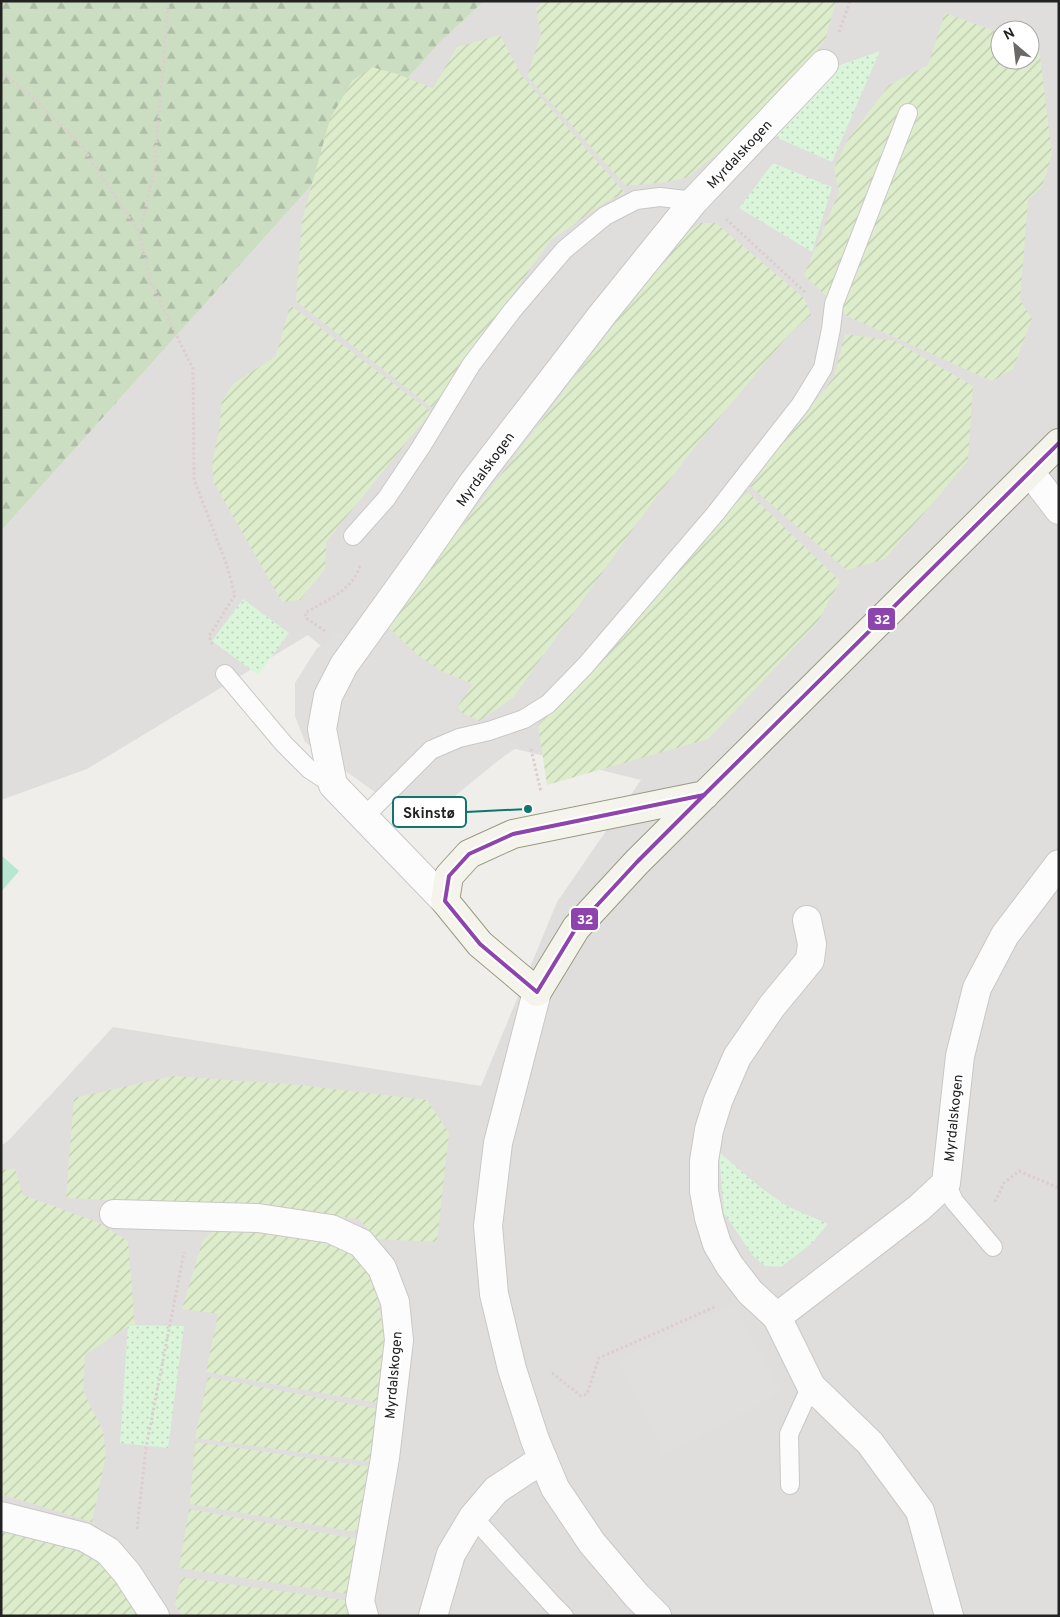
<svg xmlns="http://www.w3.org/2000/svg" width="1060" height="1617" viewBox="0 0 1060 1617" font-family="Overpass,sans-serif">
<defs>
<pattern id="forest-firs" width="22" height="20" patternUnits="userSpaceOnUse" patternTransform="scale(1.25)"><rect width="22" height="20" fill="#cbdec1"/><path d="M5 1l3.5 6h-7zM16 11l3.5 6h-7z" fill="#aebea6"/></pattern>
<pattern id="park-dots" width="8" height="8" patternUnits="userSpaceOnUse" patternTransform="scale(1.25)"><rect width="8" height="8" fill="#daf5da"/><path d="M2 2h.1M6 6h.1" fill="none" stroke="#bbd2bb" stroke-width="1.8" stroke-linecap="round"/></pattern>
<pattern id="garden-furrows" width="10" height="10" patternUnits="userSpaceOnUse" patternTransform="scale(1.25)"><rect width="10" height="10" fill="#ddeccb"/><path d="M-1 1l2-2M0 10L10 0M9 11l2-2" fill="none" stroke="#bdcaae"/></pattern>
</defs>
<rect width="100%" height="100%" fill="#f0eeeb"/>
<!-- residential -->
<path fill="#dfdedc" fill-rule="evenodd" d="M484,1h575v1615h-1058v-470l8,-6 104,-113 368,59 76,-184 84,-122 -229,-57 -104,-88 -221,134 -86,31v-269l439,-489zM1000,30h30v30h-30z"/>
<!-- forest -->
<polygon fill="url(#forest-firs)" points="1,1 484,1 440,42 1,531"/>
<!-- park -->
<g fill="url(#park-dots)">
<polygon points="880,51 832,162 773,136 829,69"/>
<polygon points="773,163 832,187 812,252 739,208"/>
<polygon points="243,599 289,633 258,675 212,641"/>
<polygon points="719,1152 760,1187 787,1206 828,1224 812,1243 781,1267 765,1266 753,1256 724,1213"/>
<polygon points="128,1325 184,1326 168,1448 120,1443"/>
</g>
<!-- garden -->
<g fill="url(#garden-furrows)">
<polygon points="543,1 836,1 825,40 764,116 688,177 667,182 626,186 527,76 541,35 536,8"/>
<polygon points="945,13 1000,33 1000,60 1030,60 1030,45 1039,48 1052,155 1042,187 1028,200 1020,300 1032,319 1013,369 992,381 847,316 804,275 839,192 834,168 847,141 889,85 928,65"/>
<polygon points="500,35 521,75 625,193 604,203 550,241 432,408 296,301 302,220 330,119 352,81 372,67 397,74 433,88 457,47"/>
<polygon points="700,223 716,223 805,299 811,315 790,333 694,448 643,515 513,698 479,721 462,713 416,654 387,626 679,238"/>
<polygon points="290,305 431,412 326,542 325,569 300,600 282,602 214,483 212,463 219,431 222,401 233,384 276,356"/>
<polygon points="845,334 895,341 973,386 968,461 885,559 847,570 750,486 834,377"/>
<polygon points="747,491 840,581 817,623 708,739 547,785 538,725"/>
<polygon points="173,1076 300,1085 427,1100 449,1133 437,1242 377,1239 359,1219 289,1209 66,1198 74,1098"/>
<polygon points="15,1169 23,1195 97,1222 128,1241 135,1326 128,1326 85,1355 83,1391 103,1431 106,1455 92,1522 1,1494 1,1170"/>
<polygon points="219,1226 324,1234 357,1247 377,1289 384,1340 378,1403 206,1372 218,1314 182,1309 203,1240"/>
<polygon points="208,1377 378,1409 371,1462 195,1438"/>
<polygon points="195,1442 372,1467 356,1532 190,1504"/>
<polygon points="189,1509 358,1539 349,1594 179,1568"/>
<path d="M1,1532c30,7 74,13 98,31 18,14 31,35 45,53h-143z"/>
<polygon points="181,1577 350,1601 348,1616 182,1616 175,1604"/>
</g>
<!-- pitch -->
<polygon fill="#b7e6d2" points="1,855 19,871 1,892"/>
<!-- parking -->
<g fill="#e0dfde">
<polygon points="387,626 416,654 441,671 473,684 455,710 469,721 519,746 499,760 428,818 416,817 397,808 305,742 295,716 295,683 317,648 330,641 338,633 351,637"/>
<polygon points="735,1304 780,1393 664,1455 619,1359"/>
</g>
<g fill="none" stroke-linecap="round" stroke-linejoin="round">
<defs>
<g id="lane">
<polyline points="353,536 386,499 421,447 471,365 512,311 564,250 605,216 636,200 660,197 694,201"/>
<polyline points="225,674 284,744 309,769 333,785"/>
<polyline points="364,817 431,750 459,738 489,731 524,719 548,704 585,666 715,514 801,404 823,368 831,329 834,304 908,113"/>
<polyline points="946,1183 954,1201 993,1247"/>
<polyline points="790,1485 789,1434 811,1386"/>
<polyline points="473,1517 552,1604 564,1616"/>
</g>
<g id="street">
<polyline points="1030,472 1059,510"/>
<polyline points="445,901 333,785 322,729 328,696 344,665 418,562 473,483 602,315 694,201 824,64"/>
<polyline points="807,920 812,944 810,960 772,1006 737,1057 718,1101 709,1130 704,1161 704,1191 709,1218 717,1244 730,1266 750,1292 777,1317 919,1208 946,1183 960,1056 977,988 1005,935 1059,864"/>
<polyline points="537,992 498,1143 488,1226 494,1294 512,1369 535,1440 555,1488 592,1543 637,1596 657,1616"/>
<polyline points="114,1214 258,1218 331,1229 361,1243 382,1268 395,1302 399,1340 385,1458 360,1601 364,1616"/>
<polyline points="777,1317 811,1386 870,1443 920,1511 949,1616"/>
<polyline points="1,1516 84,1537 108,1551 127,1573 155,1616"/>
<polyline points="433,1616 451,1554 473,1517 496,1490 543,1459"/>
</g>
<polyline id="secondary" points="705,795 513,834 469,854 449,876 445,901 480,944 537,992 576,928 637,862 1059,443"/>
</defs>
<!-- lane casing -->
<use href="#lane" stroke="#c9c8c7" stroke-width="20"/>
<!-- street casing -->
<use href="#street" stroke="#c9c8c7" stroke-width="30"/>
<!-- secondary casing -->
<use href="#secondary" stroke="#999a82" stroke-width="30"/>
<!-- path -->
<g stroke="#dccecd" stroke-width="3" stroke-dasharray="2.5 2.5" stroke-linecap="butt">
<polyline points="839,32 850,1"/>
<polyline points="1,71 31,96 81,145 139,232 151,283 193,369 194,479 227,566 235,595 209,636 213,646"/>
<polyline points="726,219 806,293"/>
<polyline points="140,231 154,172 168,7 171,1"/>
<path d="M325,631l-19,-13 -1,-5c20,-12 49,-23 55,-48"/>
<polyline points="531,749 541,792"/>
<polyline points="994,1201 996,1200 1004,1183 1019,1171 1059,1188"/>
<polyline points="552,1373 581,1396 587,1394 599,1358 717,1306"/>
<polyline points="137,1529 146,1448 184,1252"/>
</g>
<!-- lane -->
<use href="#lane" stroke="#fdfcfc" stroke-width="18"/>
<!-- street -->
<use href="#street" stroke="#fdfcfc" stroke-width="28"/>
<!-- secondary -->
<use href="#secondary" stroke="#f4f4ed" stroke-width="28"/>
<defs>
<g id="bus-1">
<polygon points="704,795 637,862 576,928 537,992 480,944 445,901 449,876 469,854 513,834"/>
<polyline points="704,795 1059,443"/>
</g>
</defs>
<!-- bus-1 casing -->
<use href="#bus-1" stroke="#fff" stroke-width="8"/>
<!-- bus-1 -->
<use href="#bus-1" stroke="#8e44ad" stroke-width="4"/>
</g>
<g text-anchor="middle" stroke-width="4" stroke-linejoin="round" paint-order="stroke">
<!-- street labels -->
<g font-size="14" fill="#222" stroke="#fff">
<text transform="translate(739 154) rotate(-47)" y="5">Myrdalskogen</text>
<text transform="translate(485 469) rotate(-54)" y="5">Myrdalskogen</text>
<text transform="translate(953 1118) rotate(-84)" y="5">Myrdalskogen</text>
<text transform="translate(393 1375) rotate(-85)" y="5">Myrdalskogen</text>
</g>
</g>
<!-- callouts -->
<path fill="none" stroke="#0f766e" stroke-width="2" d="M528 809L466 812"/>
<circle fill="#0f766e" stroke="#fff" stroke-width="2" cx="528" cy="809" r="5"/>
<rect fill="#fff" stroke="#0f766e" stroke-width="2" x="393" y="797" width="73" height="30" rx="5"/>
<g font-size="15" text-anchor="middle" font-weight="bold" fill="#222">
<text x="429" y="818">Skinstø</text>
</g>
<g stroke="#fff" stroke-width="2">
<rect x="867" y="607" width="29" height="24" rx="5" fill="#8e44ad"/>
<rect x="570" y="907" width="29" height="24" rx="5" fill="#8e44ad"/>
</g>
<g font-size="14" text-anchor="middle" font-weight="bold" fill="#fff">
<text x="882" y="624">32</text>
<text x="585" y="924">32</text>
</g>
<!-- border -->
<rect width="1060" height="1617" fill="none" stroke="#222222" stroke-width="5"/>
<!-- north arrow -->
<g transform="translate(1015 45) rotate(332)"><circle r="24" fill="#ffffff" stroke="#a7a7a7"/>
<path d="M0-4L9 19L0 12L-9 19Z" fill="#6a6968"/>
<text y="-8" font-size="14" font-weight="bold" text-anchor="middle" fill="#222222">N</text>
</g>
</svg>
